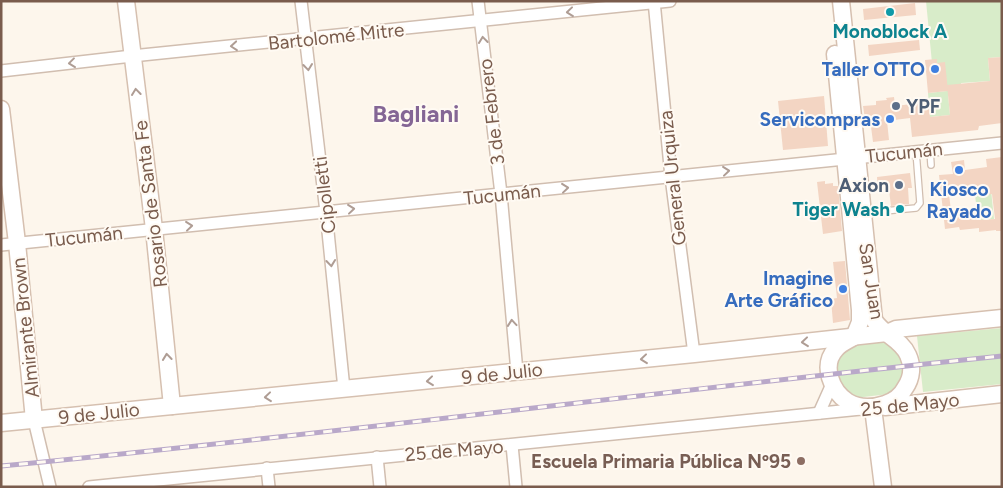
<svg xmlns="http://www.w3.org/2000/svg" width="1003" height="488" viewBox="0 0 1003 488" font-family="Figtree,sans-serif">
<rect width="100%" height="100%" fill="#fdf6ec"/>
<!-- green -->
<g fill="#d8ecc9">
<polygon points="926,1 1002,1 1002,57 988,58 990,81 961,83 962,92 948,94 950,115 930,117 928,93 947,91 932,63"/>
<polygon points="991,190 994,219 978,220 975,195 984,195"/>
<polygon points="1002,328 1002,384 923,392 917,336"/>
<path d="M884,342c26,13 23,33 5,52l-34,4 -7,-4 -11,-13 -1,-15 4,-10 7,-8 6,-3z"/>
</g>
<!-- building -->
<g fill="#f3d5c3" fill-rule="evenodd">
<polygon points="915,3 916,15 864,20 863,9"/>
<polygon points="919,40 920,50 869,56 868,45"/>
<polygon points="1002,57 1002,123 979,126 978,130 912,137 910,118 887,121 889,140 873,142 870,119 865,119 863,106 876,105 876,101 887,100 886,98 894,97 895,106 929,102 930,117 950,115 947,85 990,81 988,58"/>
<polygon points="937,59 937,63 945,62 948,91 928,93 925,60"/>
<polygon points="824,96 828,146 783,150 778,101"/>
<path d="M1002,157v74h-6v-1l-17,2v-4l-19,2 -1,-3 -14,2 -6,-54 14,-1 -2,-12 13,-2 1,10 22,-3 -1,-8zM974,191l1,4 4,-1 1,2 12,-2 3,25 -17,1 -1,-6 -23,3 -1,-6h-2l-2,-17z"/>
<polygon points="910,173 912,188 908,188 909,204 891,206 889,190 878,191 877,177"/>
<polygon points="825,181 825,184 833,183 833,186 838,186 842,231 823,234 817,182"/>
<polygon points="845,261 850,320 833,323 831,299 837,298 833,262"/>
</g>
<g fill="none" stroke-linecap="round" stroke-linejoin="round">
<defs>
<g id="lane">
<polyline points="930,150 931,165"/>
<polyline points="867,218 874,212 916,208 920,203 916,151"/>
</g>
<g id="street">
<polyline points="301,1 326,212 344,389"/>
<polyline points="478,1 501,194 517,372"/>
<polyline points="654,1 671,177 694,354"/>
<polyline points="1,71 132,56 670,1"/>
<polyline points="1,245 1002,143"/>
<polyline points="819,413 832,384"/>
<polyline points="34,420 50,487"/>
<polyline points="512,445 516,487"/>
<polyline points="377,457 380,487"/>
<polyline points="267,468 269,487"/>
<polyline points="89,487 861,409"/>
</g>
<g id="secondary">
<polyline points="126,1 154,229 172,406"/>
<path d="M841,1l33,319c9,15 27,19 34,35 5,11 4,23 -3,33 -4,8 -11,13 -20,16 -12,4 -25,5 -37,-2 -17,-11 -27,-37 -12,-53 4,-5 11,-8 16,-11"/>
<polyline points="835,54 860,310 860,322 854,337"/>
<polyline points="1,109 17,243 34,420"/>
<polyline points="885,407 1002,394"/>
<polyline points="873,408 883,487"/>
<polyline points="1,423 694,354 887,333 896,329 1002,318"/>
</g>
</defs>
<!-- lane casing -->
<use href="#lane" stroke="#d1beb0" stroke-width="8"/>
<!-- street casing -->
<use href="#street" stroke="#d1beb0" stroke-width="14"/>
<!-- secondary casing -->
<use href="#secondary" stroke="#d6c0b0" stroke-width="19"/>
<!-- lane -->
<use href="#lane" stroke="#fff" stroke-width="5.5"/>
<!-- street -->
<use href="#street" stroke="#fff" stroke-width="11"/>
<!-- secondary -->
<use href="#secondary" stroke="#fff" stroke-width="16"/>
<defs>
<path id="rail" d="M1,466c334,-32 667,-76 1001,-110"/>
</defs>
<!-- rail casing -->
<use href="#rail" stroke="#b9a8c9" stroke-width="5"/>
<!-- rail -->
<use href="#rail" stroke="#fffaf3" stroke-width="3" stroke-dasharray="9" stroke-linecap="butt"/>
</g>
<!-- one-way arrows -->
<defs><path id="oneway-chevron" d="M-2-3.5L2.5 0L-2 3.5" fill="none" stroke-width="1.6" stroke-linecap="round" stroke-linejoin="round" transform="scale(1.25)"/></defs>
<g stroke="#af9d94">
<use href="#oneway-chevron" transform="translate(570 12) rotate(174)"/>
<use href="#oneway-chevron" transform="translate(483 40) rotate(-97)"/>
<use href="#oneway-chevron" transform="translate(234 46) rotate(175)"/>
<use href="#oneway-chevron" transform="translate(72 63) rotate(173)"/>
<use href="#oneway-chevron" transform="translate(308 67) rotate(83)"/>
<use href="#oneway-chevron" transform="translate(136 92) rotate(-97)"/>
<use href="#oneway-chevron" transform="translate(726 171) rotate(-6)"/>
<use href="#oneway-chevron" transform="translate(565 188) rotate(-6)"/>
<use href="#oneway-chevron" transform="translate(351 209) rotate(-6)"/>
<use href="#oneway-chevron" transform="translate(189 226) rotate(-6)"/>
<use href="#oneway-chevron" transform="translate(331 263) rotate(84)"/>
<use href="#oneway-chevron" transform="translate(512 323) rotate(-95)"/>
<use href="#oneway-chevron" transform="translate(805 342) rotate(174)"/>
<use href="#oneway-chevron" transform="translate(167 357) rotate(-96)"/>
<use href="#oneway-chevron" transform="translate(644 359) rotate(174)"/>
<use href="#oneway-chevron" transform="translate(430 381) rotate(174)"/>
<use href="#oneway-chevron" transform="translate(268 397) rotate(174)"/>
</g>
<!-- markers -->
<g fill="#0f9aa8" stroke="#fffaf3" stroke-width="2">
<circle cx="890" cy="12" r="5"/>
<circle cx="900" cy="209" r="5"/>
</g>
<g fill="#3f7fe0" stroke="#fffaf3" stroke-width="2">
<circle cx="935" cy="69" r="5"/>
<circle cx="890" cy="119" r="5"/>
<circle cx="959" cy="170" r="5"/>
<circle cx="843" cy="289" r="5"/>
</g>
<g fill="#5c6f8a" stroke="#fffaf3" stroke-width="2">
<circle cx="896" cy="106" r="5"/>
<circle cx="899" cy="185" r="5"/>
</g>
<circle fill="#8d6e63" stroke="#fffaf3" stroke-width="2" cx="801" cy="461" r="5"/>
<g text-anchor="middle" stroke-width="4" stroke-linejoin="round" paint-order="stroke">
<!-- culture labels -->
<g font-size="19" font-weight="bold" fill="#0d838f" stroke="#fffaf3">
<text x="890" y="38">Monoblock A</text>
<text x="890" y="216" text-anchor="end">Tiger Wash</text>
</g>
<!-- street labels -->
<g font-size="19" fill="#7a5c4d" stroke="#fffaf3">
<text transform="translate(336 36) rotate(-6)" y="7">Bartolomé Mitre</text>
<text transform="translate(491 112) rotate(-97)" y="7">3 de Febrero</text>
<text transform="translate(904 152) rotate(-6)" y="7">Tucumán</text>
<text transform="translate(672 178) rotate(-96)" y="7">General Urquiza</text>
<text transform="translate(502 194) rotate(-6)" y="7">Tucumán</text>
<text transform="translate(324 195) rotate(-97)" y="7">Cipolletti</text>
<text transform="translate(150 204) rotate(-97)" y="7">Rosario de Santa Fe</text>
<text transform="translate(84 236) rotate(-6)" y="7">Tucumán</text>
<text transform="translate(872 281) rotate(81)" y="7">San Juan</text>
<text transform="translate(25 328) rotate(-96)" y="7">Almirante Brown</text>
<text transform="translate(502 373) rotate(-6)" y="7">9 de Julio</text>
<text transform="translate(910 404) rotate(-6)" y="7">25 de Mayo</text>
<text transform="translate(99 413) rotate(-6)" y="7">9 de Julio</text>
<text transform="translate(454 450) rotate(-5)" y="7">25 de Mayo</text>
</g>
<!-- shop labels -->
<g font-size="19" font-weight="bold" fill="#366cbe" stroke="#fffaf3" text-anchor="end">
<text x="925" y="76">Taller OTTO</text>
<text x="880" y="126">Servicompras</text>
<text x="959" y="196" text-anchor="middle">Kiosco<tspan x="959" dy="22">Rayado</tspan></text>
<text x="833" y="285">Imagine<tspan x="833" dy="22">Arte Gráfico</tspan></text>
</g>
<!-- service labels -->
<g font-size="19" font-weight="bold" fill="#4e5e75" stroke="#fffaf3" text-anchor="start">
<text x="906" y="113">YPF</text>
<text x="889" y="192" text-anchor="end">Axion</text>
</g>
<!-- education labels -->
<g font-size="19" font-weight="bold" fill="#785e54" stroke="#fffaf3" text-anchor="end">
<text x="791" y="468">Escuela Primaria Pública Nº95</text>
</g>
<!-- district labels -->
<g font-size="24" font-weight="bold" fill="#846695" stroke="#fffaf3">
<text x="416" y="122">Bagliani</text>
</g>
</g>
<!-- border -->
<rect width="1003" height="488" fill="none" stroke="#7a5c4d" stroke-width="5"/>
</svg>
